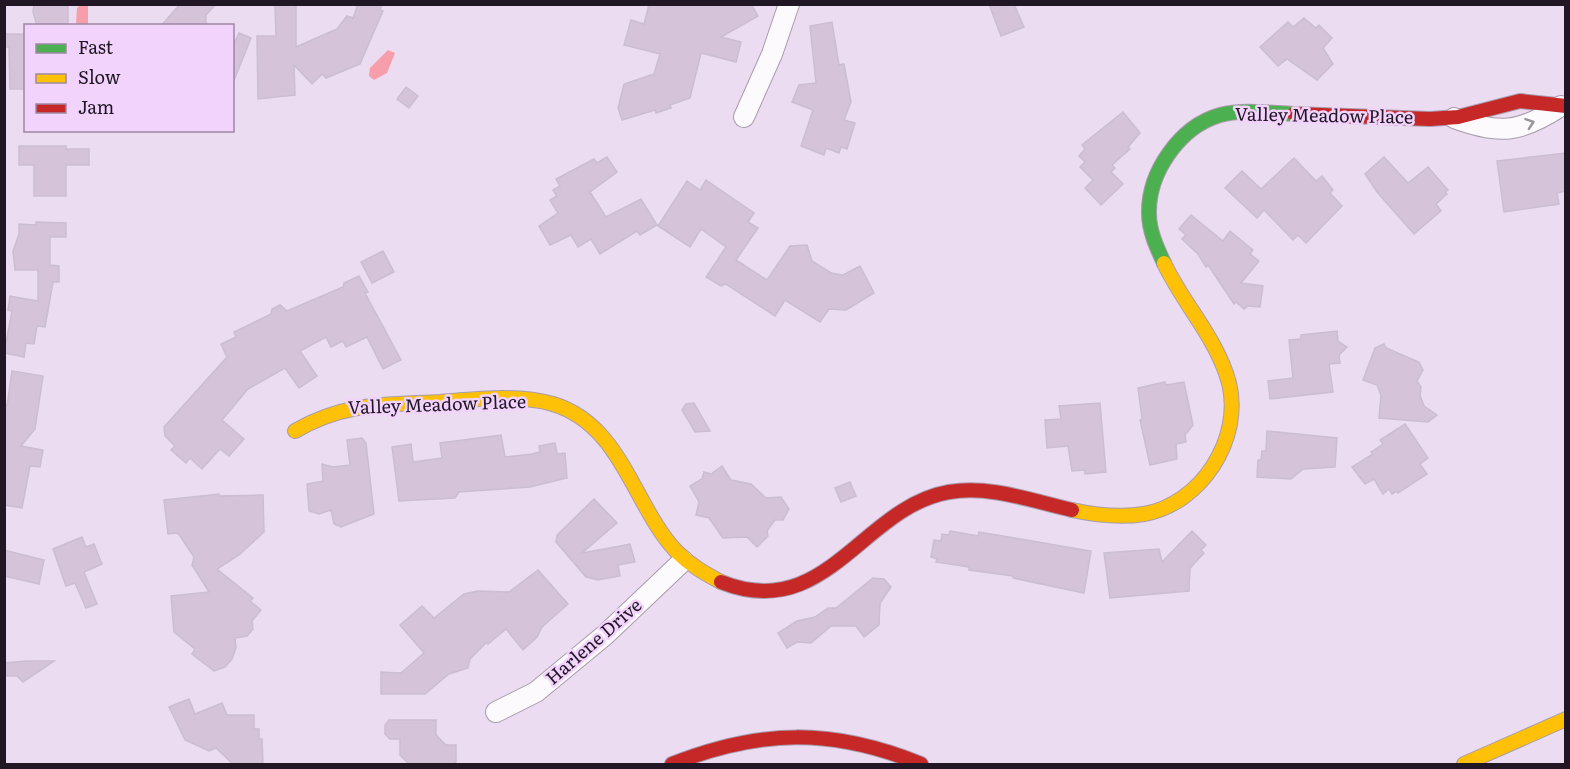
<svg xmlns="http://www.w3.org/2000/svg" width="1570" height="769" viewBox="0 0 1570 769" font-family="Literata,serif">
<rect width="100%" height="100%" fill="#ecdcf2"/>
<!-- water -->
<g fill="#f69ea9">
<polygon points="80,5 88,5 88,25 76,25 77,8"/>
<polygon points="388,50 395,53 387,73 374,80 369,76 370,68"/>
</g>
<!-- building -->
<g fill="#d4c3d9" stroke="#cbbed0" stroke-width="1.5">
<polygon points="34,4 68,4 68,26 37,26 33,12"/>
<polygon points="180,4 216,4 206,15 206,26 161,26"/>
<polygon points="275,4 296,4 296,47 337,29 347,16 353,18 358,4 382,4 380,10 383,11 360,64 326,78 322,74 312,84 294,65 295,95 258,99 257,36 276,36"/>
<polygon points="649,4 751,4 758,16 721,37 741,42 736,62 701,53 690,98 670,105 671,108 656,113 655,110 622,120 618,108 624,84 654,74 660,54 624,45 631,20 644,24"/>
<polygon points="989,4 1014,4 1024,27 1001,36"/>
<polygon points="1304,18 1316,28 1319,25 1332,38 1323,48 1333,64 1317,80 1287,59 1278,66 1260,47 1288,22 1293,27"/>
<polygon points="832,22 839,65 844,64 851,102 844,120 855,123 847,149 841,147 839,153 826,148 824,155 801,146 813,110 792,102 799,85 816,83 810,26"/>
<polygon points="239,33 251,38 233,83 232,48"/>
<polygon points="5,34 26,34 26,89 10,89 9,47 5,47"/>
<polygon points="406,87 418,96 409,108 397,99"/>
<polygon points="1123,112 1140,133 1128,147 1130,149 1112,165 1115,168 1111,172 1123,184 1101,205 1085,188 1093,180 1080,167 1085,162 1079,156 1085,149 1082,145"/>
<polygon points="19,146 66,146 66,149 89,149 89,165 66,165 66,196 34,196 34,165 19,165"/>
<polygon points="1566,153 1566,191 1557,193 1559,204 1504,212 1497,161"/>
<polygon points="607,157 617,172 590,192 606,217 641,199 657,225 640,235 637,231 600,254 591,239 578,247 571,235 550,245 539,226 558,213 550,200 557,196 553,190 560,186 556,179 594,159 597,163"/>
<polygon points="1384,157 1408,183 1428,167 1448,190 1445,192 1447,194 1436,204 1441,211 1414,234 1377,192 1365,174"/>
<polygon points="1294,158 1316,181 1322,176 1333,190 1330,193 1342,206 1306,243 1298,235 1293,240 1264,210 1257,218 1225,188 1242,171 1261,189"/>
<polygon points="706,180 754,213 748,222 758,228 736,260 767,280 790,246 807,245 812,261 831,273 843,275 860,266 874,293 846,310 829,309 820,322 785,300 775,316 726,284 721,286 706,277 726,247 701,229 690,247 658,226 687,181 700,190"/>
<polygon points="1191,215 1223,241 1230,231 1253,250 1250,254 1259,261 1241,283 1263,286 1260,307 1248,306 1244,309 1236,302 1234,304 1208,265 1206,267 1198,254 1182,239 1186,235 1179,229"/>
<polygon points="36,222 66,223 66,237 50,237 50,265 59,266 59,282 53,282 45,327 37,326 34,344 26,343 24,357 4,353 12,311 8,310 10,296 38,301 38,270 15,270 13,251 19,234 19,224 36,225"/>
<polygon points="383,251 394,272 372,283 361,262"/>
<polygon points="359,276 368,292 365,293 401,360 383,369 367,337 346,347 343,341 331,347 326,337 300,351 317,376 299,388 285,368 248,389 222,420 244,439 229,456 220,449 202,469 190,458 186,463 171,450 175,446 165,436 164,427 227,357 221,344 236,337 234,332 271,314 272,309 280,305 287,311 343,287 344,283"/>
<polygon points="1337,331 1338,341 1347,347 1339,355 1340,363 1329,364 1333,392 1270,399 1268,381 1293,378 1289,340 1301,339 1301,335"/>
<polygon points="1384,344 1386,348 1419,362 1423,370 1417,381 1421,387 1420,395 1424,406 1437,415 1428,422 1379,418 1381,395 1377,385 1363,380 1375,348"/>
<polygon points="12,371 43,376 35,429 21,446 43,450 40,467 30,466 22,508 4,505 4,406 7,406"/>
<polygon points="1165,382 1166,385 1184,382 1193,425 1185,435 1186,442 1176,444 1177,459 1150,465 1140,420 1142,419 1138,388"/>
<polygon points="694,403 710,431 695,432 682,410 686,404"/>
<polygon points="1100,403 1106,472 1085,474 1085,470 1072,471 1068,446 1047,448 1045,420 1061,419 1059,406"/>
<polygon points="1405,424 1428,458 1420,464 1427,474 1398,493 1397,491 1392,494 1389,489 1383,494 1374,479 1365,484 1352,467 1373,454 1371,452 1383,444 1380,440"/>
<polygon points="1267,431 1337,438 1335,467 1303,469 1291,479 1257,477 1258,460 1261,460 1262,451 1266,451"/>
<polygon points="501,435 505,457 532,454 540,452 539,446 555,443 557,454 565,453 567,478 530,487 459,492 455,498 399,501 392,447 411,444 413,462 442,458 440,443"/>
<polygon points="362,438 366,443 374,514 341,527 334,524 331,510 319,514 309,511 307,484 323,481 322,464 333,467 350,465 347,440"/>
<polygon points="722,466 731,480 751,484 766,498 781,497 789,509 783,520 775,520 767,531 768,536 757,547 747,537 723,538 709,518 696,515 699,502 690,486 702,479 704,472 711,474"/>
<polygon points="850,482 856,496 841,502 835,488"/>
<polygon points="219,494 219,496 263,495 264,532 239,555 217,569 253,598 250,601 261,610 252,621 253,629 247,636 235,638 236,648 232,659 225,667 214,671 192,654 195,649 174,632 171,596 209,592 192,565 194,557 178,533 168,534 164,500"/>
<polygon points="594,499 617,523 582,553 630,544 635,562 618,565 620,576 598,580 586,577 556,542 557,535"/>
<polygon points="950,531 978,536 979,532 1091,551 1084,593 1013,578 1013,576 969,570 969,567 936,562 937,559 931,557 934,540 941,541 942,534 949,535"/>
<polygon points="1192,531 1206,545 1201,550 1204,553 1190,568 1189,591 1110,598 1104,553 1159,549 1162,562"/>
<polygon points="82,537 86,547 94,544 102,564 84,572 97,604 86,608 75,583 66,586 53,549"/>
<polygon points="4,550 44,560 39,584 4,576"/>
<polygon points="538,570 568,604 542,627 537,637 523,650 506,629 488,644 487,642 470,659 468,668 449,674 425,694 381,694 381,672 401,673 424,653 400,625 422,606 434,618 464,594 478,591 509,592"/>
<polygon points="873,578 884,579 891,587 880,603 879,625 864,637 856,626 831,626 811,643 797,642 787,648 778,633 797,621 815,617 828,608 836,608"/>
<polygon points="26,661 54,661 23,682 17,676 4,676 4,663"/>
<polygon points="189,699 195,714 222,703 227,715 254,715 254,729 259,729 259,739 262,739 263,765 234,765 216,748 209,751 185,740 169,707"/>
<polygon points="389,720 436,720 436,735 446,745 456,745 456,762 450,765 410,765 400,755 400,739 390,739 385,734 385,725"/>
</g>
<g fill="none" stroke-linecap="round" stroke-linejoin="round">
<defs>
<g id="street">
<polyline points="744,117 772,54 789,4"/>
<path d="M1454,118c45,17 66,15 107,-12"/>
<polyline points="496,712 536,692 605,635 683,561"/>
</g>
<path id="fast" d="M1164,263c-7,-15 -15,-32 -15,-49 -1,-41 30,-87 71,-99 23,-6 50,-2 74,-1"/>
<g id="slow">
<path d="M295,431c50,-29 90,-26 145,-29 37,-3 77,-8 113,2 69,21 80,101 123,147 14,14 28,22 45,31"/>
<path d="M1072,510c23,5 48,8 72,4 57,-10 99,-75 85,-131 -12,-45 -46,-79 -65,-120"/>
<polyline points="1464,764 1566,719"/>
</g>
<g id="jam">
<polyline points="1294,114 1430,119 1458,117 1520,101 1566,106"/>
<path d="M721,582c105,42 141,-75 228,-90 41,-7 83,9 123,18"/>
<path d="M672,764c89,-35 160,-36 249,0"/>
</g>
</defs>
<!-- street casing -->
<use href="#street" stroke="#a89cac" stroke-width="22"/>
<!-- fast casing -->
<use href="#fast" stroke="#a89cac" stroke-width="16"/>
<!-- slow casing -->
<use href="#slow" stroke="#a89cac" stroke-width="16"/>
<!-- jam casing -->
<use href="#jam" stroke="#a89cac" stroke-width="16"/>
<!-- street -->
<use href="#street" stroke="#fcfafd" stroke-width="20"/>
<!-- fast -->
<use href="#fast" stroke="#4caf50" stroke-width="14"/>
<!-- slow -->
<use href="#slow" stroke="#ffc107" stroke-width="14"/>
<!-- jam -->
<use href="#jam" stroke="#c62828" stroke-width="14"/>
</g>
<!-- one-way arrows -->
<defs><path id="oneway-chevron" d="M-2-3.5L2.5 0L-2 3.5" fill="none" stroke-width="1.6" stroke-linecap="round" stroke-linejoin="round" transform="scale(1.5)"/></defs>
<use stroke="#99939b" href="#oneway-chevron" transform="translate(1530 123) rotate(-19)"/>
<g text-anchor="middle" stroke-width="5" stroke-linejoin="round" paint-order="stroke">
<!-- street labels -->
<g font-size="18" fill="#211624" stroke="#f1d3fb">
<text transform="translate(1324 116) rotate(1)" y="6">Valley Meadow Place</text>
<text transform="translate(437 405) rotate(-2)" y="6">Valley Meadow Place</text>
<text transform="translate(594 642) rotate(-41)" y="6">Harlene Drive</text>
</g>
</g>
<!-- border -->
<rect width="1570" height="769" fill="none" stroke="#211624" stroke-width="12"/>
<!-- legend -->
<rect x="24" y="24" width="210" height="108" fill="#f1d3fb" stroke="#9e87a5" stroke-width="1.5"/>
<rect x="36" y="44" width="30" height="9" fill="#4caf50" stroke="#9e87a5" stroke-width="1.5"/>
<text x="78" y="54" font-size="18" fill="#211624">Fast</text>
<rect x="36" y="74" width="30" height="9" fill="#ffc107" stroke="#9e87a5" stroke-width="1.5"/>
<text x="78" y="84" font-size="18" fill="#211624">Slow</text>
<rect x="36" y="104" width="30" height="9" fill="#c62828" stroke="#9e87a5" stroke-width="1.5"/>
<text x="78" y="114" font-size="18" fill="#211624">Jam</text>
</svg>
